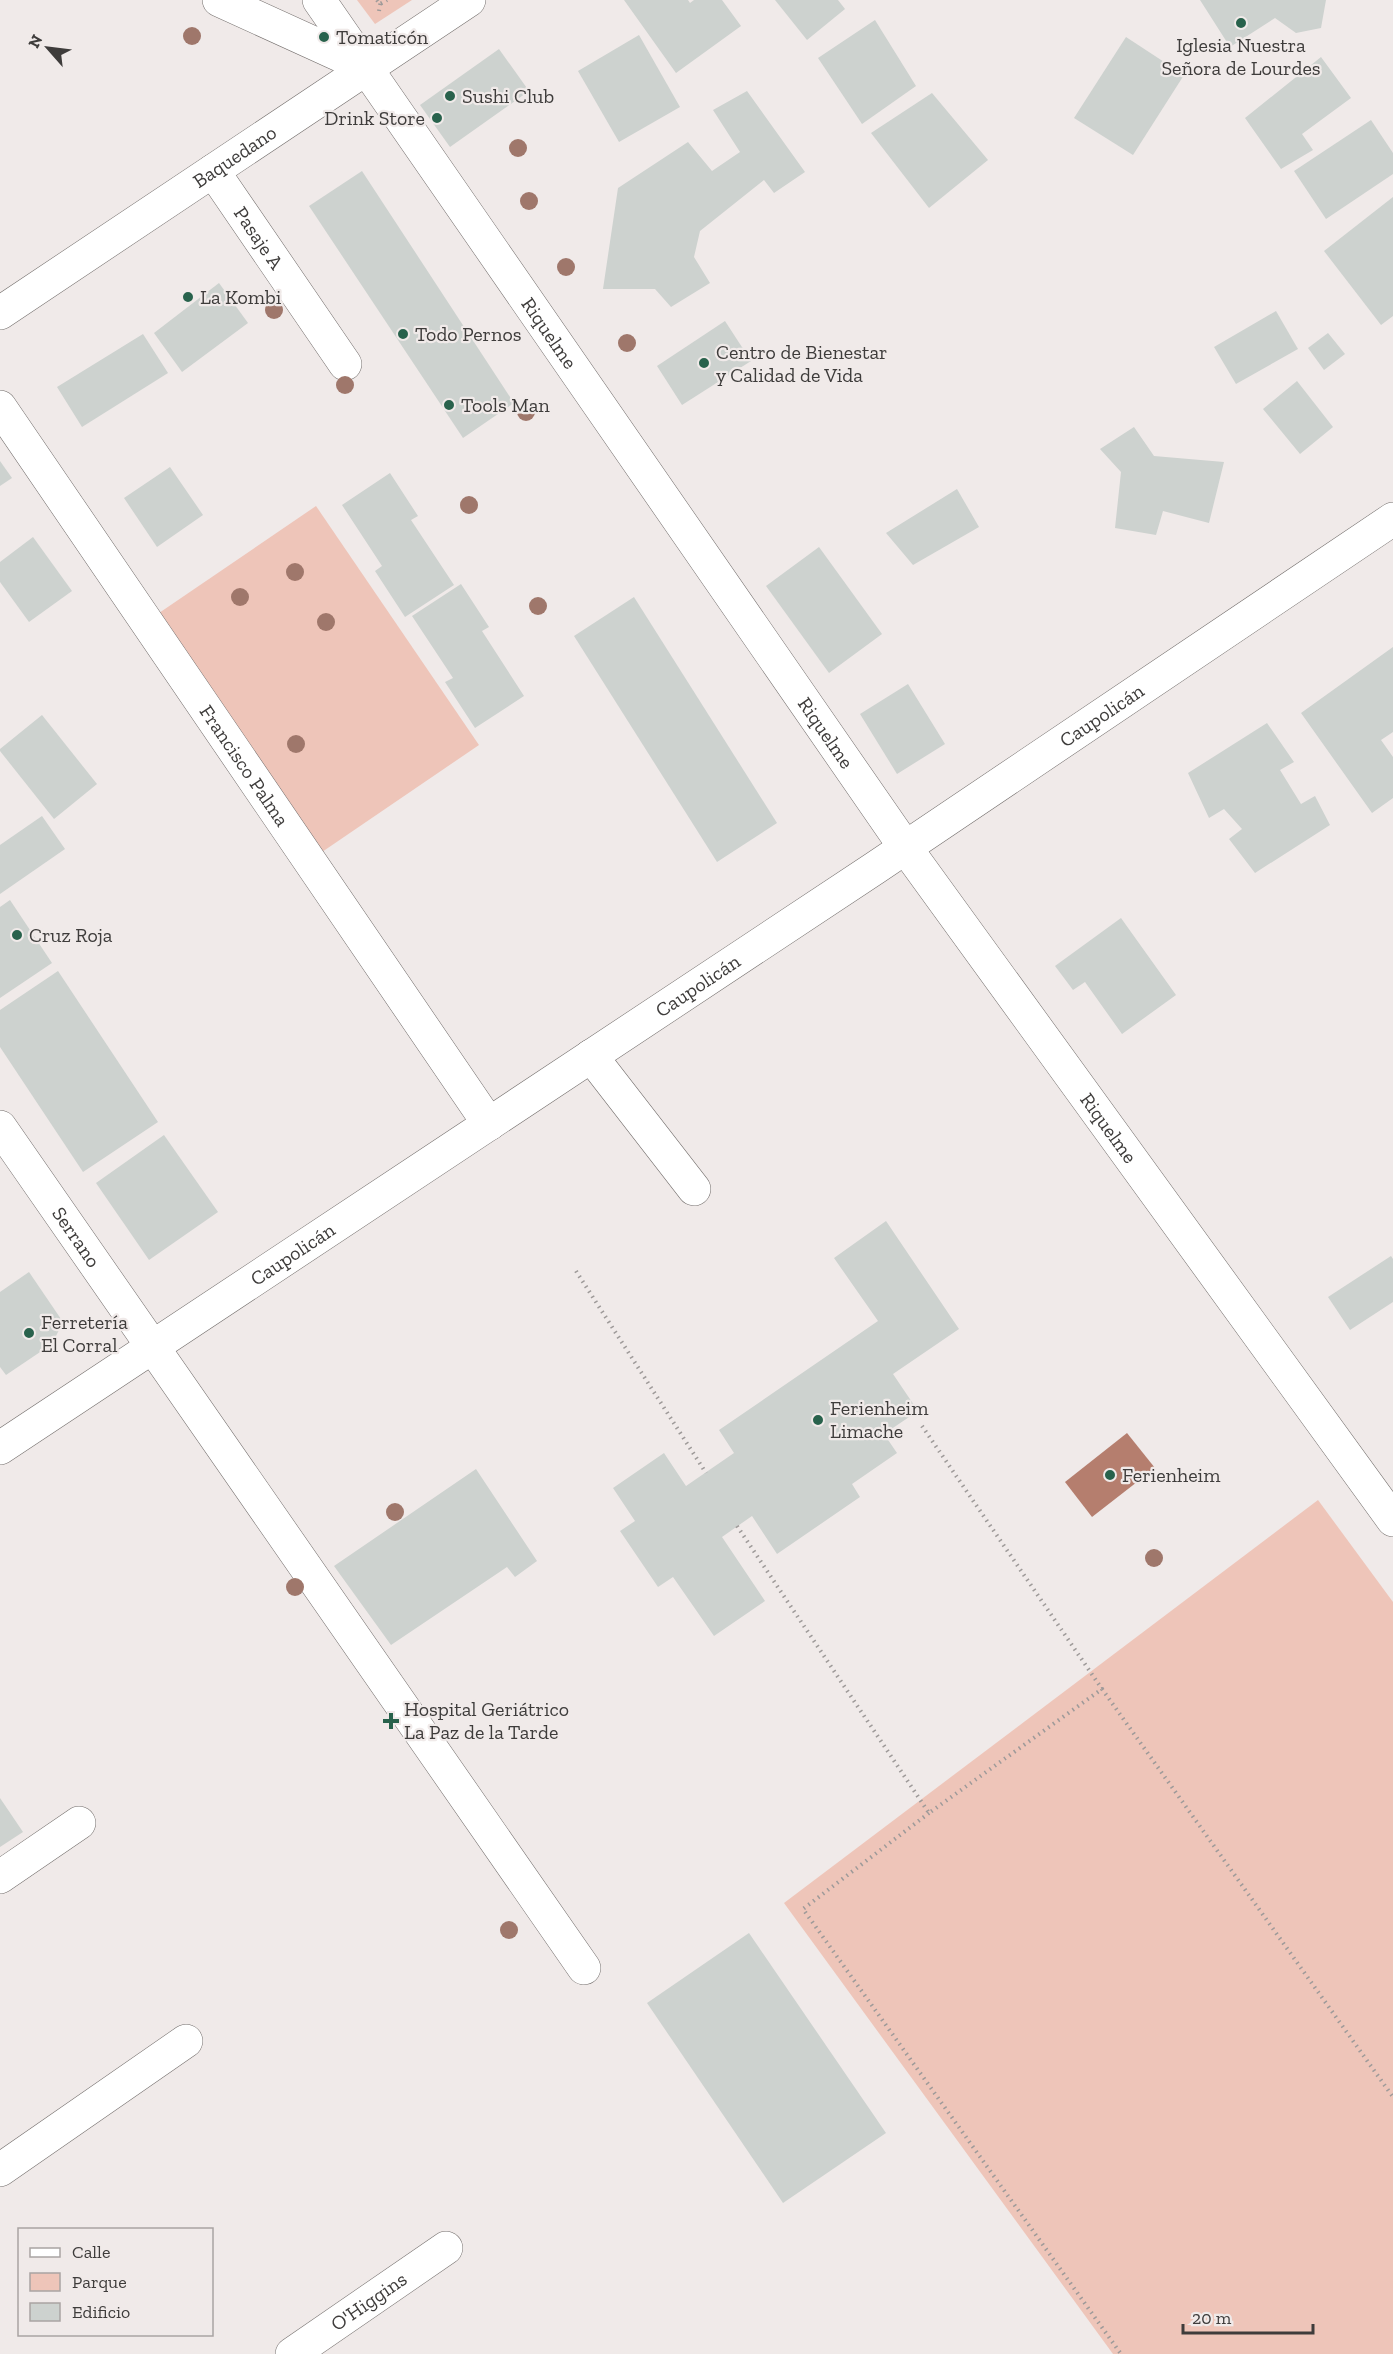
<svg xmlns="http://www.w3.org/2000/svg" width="1393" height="2354" viewBox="0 0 1393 2354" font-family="'Zilla Slab',serif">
<rect width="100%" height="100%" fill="#f0eae9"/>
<!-- green -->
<g fill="#eec5b9">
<polygon points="357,0 412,0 375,24"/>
<polygon points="316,506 479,745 322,852 159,613"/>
<polygon points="1318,1500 1393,1602 1393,2354 1113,2354 784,1903"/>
</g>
<!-- water -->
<polygon fill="#b57e6e" points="1127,1433 1155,1468 1092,1517 1065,1482"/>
<!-- building -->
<g fill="#cdd2cf">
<polygon points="624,0 688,0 690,3 694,0 722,0 741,26 676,73"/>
<polygon points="775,0 838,0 845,9 807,40"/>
<polygon points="1200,0 1326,0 1321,28 1296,33 1275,18 1230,47"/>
<polygon points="875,20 916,86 862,124 818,58"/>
<polygon points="639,35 680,107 619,142 578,71"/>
<polygon points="1126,37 1184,75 1133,155 1074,118"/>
<polygon points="499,49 529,91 450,147 420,105"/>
<polygon points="1321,57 1351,98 1302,134 1313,150 1281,169 1245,118"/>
<polygon points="747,91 805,172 774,193 764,180 700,231 694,257 710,283 671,307 655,289 603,289 618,188 688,142 712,171 740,152 713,110"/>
<polygon points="932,93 988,160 929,208 871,133"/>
<polygon points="1371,120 1393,153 1393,174 1326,219 1294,171"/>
<polygon points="362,171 514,403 463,438 309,206"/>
<polygon points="1393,197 1393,316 1381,325 1324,251"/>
<polygon points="219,283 248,323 182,372 154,333"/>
<polygon points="1276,311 1298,349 1236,384 1214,347"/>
<polygon points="725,321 751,361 682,405 657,366"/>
<polygon points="1328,333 1345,354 1324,370 1308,348"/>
<polygon points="143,334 168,373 82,427 57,387"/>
<polygon points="1297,381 1333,427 1300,454 1263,409"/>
<polygon points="1134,427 1154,456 1224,462 1209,523 1163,511 1156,535 1115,528 1121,472 1100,449"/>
<polygon points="0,461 12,478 0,486"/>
<polygon points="170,467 203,515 157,547 124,498"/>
<polygon points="390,473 418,516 411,520 454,585 405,617 375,571 382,566 342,505"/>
<polygon points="957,489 979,527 913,565 886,533"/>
<polygon points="33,537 72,591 29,622 0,582 0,562"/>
<polygon points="819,547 882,634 829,673 766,586"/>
<polygon points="461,584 489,627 482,631 524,696 475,728 445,682 453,678 412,616"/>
<polygon points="634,597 777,823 717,862 574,636"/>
<polygon points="1393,647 1393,732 1381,740 1393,757 1393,798 1372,813 1301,713"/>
<polygon points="908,684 945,744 897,774 860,714"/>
<polygon points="42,715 97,784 54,819 0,751 0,749"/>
<polygon points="1267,723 1294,762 1280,770 1301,804 1315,796 1330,825 1255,873 1229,839 1242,829 1224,809 1209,818 1188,773"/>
<polygon points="42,816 65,849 0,894 0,845"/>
<polygon points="10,900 52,963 0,998 0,907"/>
<polygon points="1121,918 1176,995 1122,1034 1085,982 1073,990 1055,966"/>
<polygon points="58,971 158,1122 83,1172 0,1047 0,1010"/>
<polygon points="164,1135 218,1212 149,1260 96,1183"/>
<polygon points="886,1221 959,1329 893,1374 918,1411 884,1434 897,1453 852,1484 860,1497 777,1554 752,1516 722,1537 765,1601 714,1636 673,1577 658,1587 620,1531 635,1521 613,1488 664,1453 686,1486 734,1453 719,1430 878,1321 834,1258"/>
<polygon points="1391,1256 1393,1259 1393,1302 1350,1330 1328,1297"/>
<polygon points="29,1272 63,1322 52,1344 6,1375 0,1367 0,1292"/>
<polygon points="476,1469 537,1561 515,1577 507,1567 391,1645 334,1566"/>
<polygon points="0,1798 23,1832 0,1847"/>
<polygon points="749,1933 886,2133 783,2203 647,2003"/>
</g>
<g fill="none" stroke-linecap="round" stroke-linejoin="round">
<defs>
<g id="minor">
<polyline points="219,0 366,67"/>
<path id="s1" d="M319,0l586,847 488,673"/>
<path id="s2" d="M213,171l132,193"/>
<path id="s3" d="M0,313l469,-313"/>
<path id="s4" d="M0,407l489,717"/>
<polyline points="591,1056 694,1189"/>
<path id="s5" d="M0,1127l584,841"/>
<path id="s6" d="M0,1448l875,-580 518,-349"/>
<polyline points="0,1877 79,1823"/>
<polyline points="0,2170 186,2041"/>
<path id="s7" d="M292,2354l154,-106"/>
</g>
</defs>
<!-- minor casing -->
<use href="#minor" stroke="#746f6d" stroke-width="34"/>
<!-- path -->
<g stroke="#9e9a99" stroke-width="4" stroke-dasharray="1.5 4.5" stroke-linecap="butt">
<polyline points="377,0 380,4 387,0"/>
<polyline points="379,11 381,0"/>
<polyline points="576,1271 706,1473"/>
<polyline points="922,1426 1102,1689"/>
<polyline points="737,1526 929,1813 1102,1689 1393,2097"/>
<polyline points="929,1813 803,1909 1121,2354"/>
</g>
<!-- minor -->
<use href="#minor" stroke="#fff" stroke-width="33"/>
</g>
<!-- trees -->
<g fill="#9f776b">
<circle cx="192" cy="36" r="9"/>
<circle cx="518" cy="148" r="9"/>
<circle cx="529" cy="201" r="9"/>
<circle cx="566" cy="267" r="9"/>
<circle cx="274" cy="310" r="9"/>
<circle cx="627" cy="343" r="9"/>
<circle cx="345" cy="385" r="9"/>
<circle cx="526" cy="412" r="9"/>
<circle cx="469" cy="505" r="9"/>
<circle cx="295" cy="572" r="9"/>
<circle cx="240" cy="597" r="9"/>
<circle cx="538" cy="606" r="9"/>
<circle cx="326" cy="622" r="9"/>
<circle cx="296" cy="744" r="9"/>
<circle cx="395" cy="1512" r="9"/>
<circle cx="1154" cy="1558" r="9"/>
<circle cx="295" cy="1587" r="9"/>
<circle cx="509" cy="1930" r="9"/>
</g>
<!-- markers -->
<g fill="#28624c" stroke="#f0eae9" stroke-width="2">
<circle cx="1241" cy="23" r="6"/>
<circle cx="324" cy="37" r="6"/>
<circle cx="450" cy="96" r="6"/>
<circle cx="437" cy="118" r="6"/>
<circle cx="188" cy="297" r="6"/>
<circle cx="403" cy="334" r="6"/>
<circle cx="704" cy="363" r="6"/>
<circle cx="449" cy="405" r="6"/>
<circle cx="17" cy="935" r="6"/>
<circle cx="29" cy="1333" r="6"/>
<circle cx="818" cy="1420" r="6"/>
<circle cx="1110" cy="1475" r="6"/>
<path d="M388 1712h6v6h6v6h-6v6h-6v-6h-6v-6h6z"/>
</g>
<g text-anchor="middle" stroke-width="4.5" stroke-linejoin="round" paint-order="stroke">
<!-- poi labels -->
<g font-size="20" fill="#3e3c3b" stroke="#f0eae9" text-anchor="start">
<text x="336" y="44">Tomaticón</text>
<text x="1241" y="52" text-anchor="middle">Iglesia Nuestra<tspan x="1241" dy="23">Señora de Lourdes</tspan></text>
<text x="462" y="103">Sushi Club</text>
<text x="425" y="125" text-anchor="end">Drink Store</text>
<text x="200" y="304">La Kombi</text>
<text x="415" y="341">Todo Pernos</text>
<text x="716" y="359">Centro de Bienestar<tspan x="716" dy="23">y Calidad de Vida</tspan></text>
<text x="461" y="412">Tools Man</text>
<text x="29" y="942">Cruz Roja</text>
<text x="41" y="1329">Ferretería<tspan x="41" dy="23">El Corral</tspan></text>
<text x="830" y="1415">Ferienheim<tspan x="830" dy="23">Limache</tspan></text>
<text x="1122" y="1482">Ferienheim</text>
<text x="404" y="1716">Hospital Geriátrico<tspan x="404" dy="23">La Paz de la Tarde</tspan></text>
</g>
<!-- street labels -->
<g font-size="20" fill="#3e3c3b" stroke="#f0eae9">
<text dy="7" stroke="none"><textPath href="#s3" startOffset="282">Baquedano</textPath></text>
<text dy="7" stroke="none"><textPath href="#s2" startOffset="81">Pasaje A</textPath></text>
<text dy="7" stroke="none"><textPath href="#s1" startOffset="405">Riquelme</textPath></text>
<text dy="7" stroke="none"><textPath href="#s6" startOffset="1323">Caupolicán</textPath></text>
<text dy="7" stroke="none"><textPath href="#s1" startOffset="891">Riquelme</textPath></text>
<text dy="7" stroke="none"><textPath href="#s4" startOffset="434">Francisco Palma</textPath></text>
<text dy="7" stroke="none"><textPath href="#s6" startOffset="837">Caupolicán</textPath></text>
<text dy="7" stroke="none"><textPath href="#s1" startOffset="1377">Riquelme</textPath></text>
<text dy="7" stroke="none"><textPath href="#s5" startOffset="134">Serrano</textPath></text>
<text dy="7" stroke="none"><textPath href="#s6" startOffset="351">Caupolicán</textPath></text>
<text dy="7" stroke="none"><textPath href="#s7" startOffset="93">O'Higgins</textPath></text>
</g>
</g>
<!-- legend -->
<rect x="18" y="2228" width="195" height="108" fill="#f0eae9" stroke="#a9a4a3" stroke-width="1.5"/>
<rect x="30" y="2248" width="30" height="9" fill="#ffffff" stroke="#a9a4a3" stroke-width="1.5"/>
<text x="72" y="2258" font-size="18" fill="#3e3c3b">Calle</text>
<rect x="30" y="2273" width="30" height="18" fill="#eec5b9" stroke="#a9a4a3" stroke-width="1.5"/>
<text x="72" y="2288" font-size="18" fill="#3e3c3b">Parque</text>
<rect x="30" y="2303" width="30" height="18" fill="#cdd2cf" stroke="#a9a4a3" stroke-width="1.5"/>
<text x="72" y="2318" font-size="18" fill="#3e3c3b">Edificio</text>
<!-- north arrow -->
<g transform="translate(48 48) rotate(298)" stroke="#f0eae9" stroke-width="4.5" paint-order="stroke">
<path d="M0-4.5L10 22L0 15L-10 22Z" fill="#3e3c3b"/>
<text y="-9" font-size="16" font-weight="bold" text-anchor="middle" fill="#3e3c3b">N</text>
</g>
<!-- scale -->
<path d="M1183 2324v9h130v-9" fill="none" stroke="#3e3c3b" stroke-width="3"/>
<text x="1192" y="2324" font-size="18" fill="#3e3c3b" stroke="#f0eae9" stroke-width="4.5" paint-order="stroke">20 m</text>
</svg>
